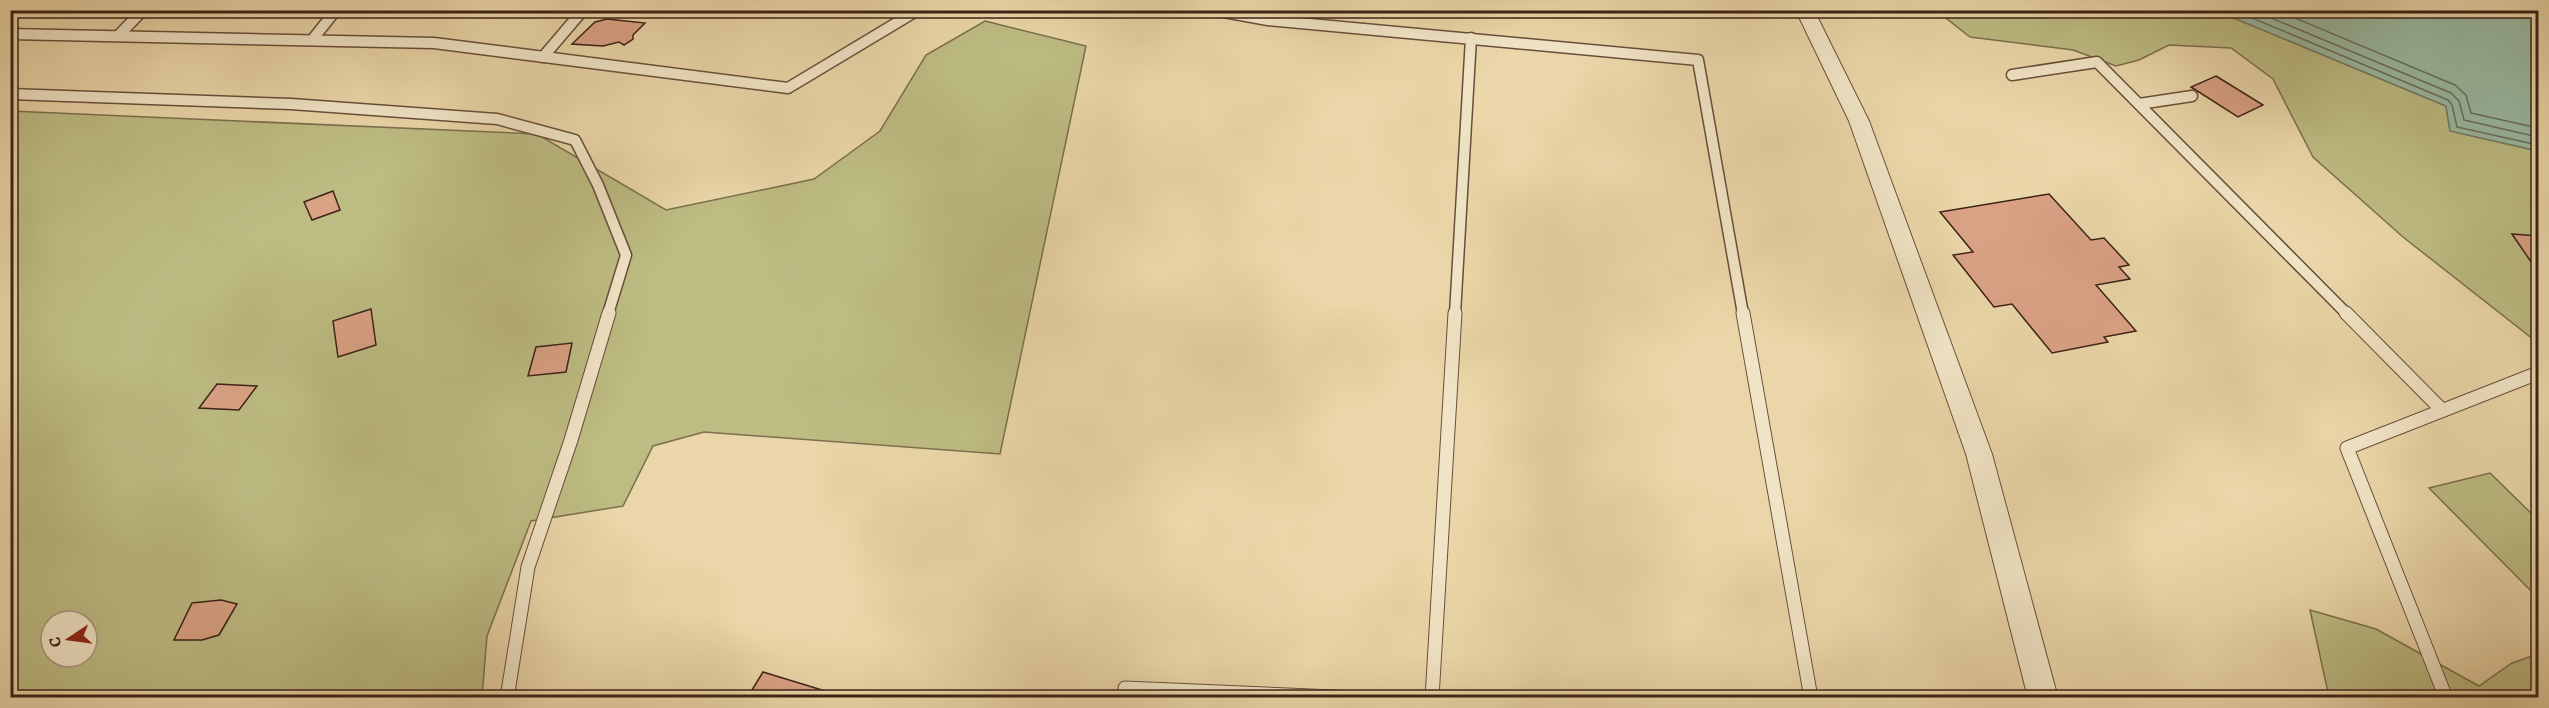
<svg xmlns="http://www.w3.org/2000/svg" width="2549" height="708" viewBox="0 0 2549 708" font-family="Alegreya,serif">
<rect width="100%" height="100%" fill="#ead6a8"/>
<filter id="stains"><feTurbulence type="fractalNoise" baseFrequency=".00333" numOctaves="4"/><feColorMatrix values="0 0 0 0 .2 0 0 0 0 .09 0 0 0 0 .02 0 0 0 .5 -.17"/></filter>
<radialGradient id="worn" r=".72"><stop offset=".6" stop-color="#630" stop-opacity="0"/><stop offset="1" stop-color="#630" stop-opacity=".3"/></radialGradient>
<!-- green -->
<g fill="#bdbc83" stroke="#7c6f4d" stroke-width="1.5" fill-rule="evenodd">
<polygon points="1937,11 2217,11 2446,106 2450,131 2538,151 2538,343 2403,237 2313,157 2273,79 2231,48 2169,45 2139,60 2116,66 2073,50 1970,37"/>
<path d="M985,21l101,25 -86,408 -296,-22 -51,14 -30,60 -92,15 -44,115 -5,61 -471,1v-587l526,23 129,76 148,-31 66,-48 46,-76zM51,621h36v36h-36z"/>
<polygon points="2490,473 2538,520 2538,598 2429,488"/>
<polygon points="2310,610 2376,629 2479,686 2512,663 2538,654 2538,697 2329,697"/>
</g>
<!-- water -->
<polygon fill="#99baa3" stroke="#747d6b" stroke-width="1.5" points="2217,11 2538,11 2538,151 2450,131 2446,106"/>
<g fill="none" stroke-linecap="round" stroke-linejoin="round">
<!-- shore -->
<g stroke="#6a6e5d" stroke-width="1.5">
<polyline points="2233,10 2448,100 2452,105 2457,127 2538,145"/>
<polyline points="2252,10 2451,93 2459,101 2464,120 2538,137"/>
<polyline points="2276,10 2455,85 2466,95 2471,113 2538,128"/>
</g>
</g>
<!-- building -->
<g fill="#daa285" stroke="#3c2217" stroke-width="1.5">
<polygon points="607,19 645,23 633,35 633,39 624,45 619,42 603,46 572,44 595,22"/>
<polygon points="2216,76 2263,105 2238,117 2191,87"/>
<polygon points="333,191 340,210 312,220 304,202"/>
<polygon points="2049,194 2091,240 2104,238 2129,265 2119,267 2130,279 2096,285 2136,331 2104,337 2108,342 2052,353 2012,304 1994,307 1953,255 1973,252 1940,212"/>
<polygon points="2512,234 2538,236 2538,272"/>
<polygon points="371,309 376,345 338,357 333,321"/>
<polygon points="572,343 566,372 528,376 536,347"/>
<polygon points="217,384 257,386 239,410 199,408"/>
<polygon points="221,600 237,604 219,635 202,640 174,640 192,603"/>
<polygon points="763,672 832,693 832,698 747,698"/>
</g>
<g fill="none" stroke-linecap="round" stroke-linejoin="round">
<defs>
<g id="lane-far1">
<polyline points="1213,10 1268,20 1698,60 1743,314"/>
<polyline points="10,34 434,43 788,88 918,10"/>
<polyline points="118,36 143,10"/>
<polyline points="312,40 336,10"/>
<polyline points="543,57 583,10"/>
<polyline points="2012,75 2097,62 2347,314"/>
<polyline points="10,94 291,104 497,119 575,140 598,185 626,255 608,314"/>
<polyline points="2139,104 2192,96"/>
<polyline points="1455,314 1471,38"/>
</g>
<g id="lane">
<polyline points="1743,313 1811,698"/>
<polyline points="2346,313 2442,410"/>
<polyline points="1125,688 1357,698"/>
<polyline points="507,698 528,567 571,440 609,313"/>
<polyline points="1432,698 1455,313"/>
<polyline points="2446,698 2347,448 2538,373"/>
</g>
<polygon id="street" points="1790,10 1814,10 1869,121 1992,454 2058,698 2028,698 1966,454 1849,121 1799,17"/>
</defs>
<!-- lane-far1 casing -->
<use href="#lane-far1" stroke="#684f3b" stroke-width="13"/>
<!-- lane casing -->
<use href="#lane" stroke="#684f3b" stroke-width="15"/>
<!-- street casing -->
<use href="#street" stroke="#684f3b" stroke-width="2"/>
<!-- lane-far1 -->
<use href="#lane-far1" stroke="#f1e4c6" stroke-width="10"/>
<!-- lane -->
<use href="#lane" stroke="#f1e4c6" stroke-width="13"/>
<!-- street -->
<use href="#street" fill="#f1e4c6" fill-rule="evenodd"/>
</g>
<!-- margin -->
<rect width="2549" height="708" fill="none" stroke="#ead6a8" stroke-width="36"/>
<rect x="12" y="12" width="2525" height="684" fill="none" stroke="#3c2217" stroke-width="3"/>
<rect x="18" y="18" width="2513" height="672" fill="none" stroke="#3c2217" stroke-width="1.5"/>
<!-- north arrow -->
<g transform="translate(69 639) rotate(257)"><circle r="28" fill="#f1e4c6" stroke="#a99680" stroke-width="1.5"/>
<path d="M0-4.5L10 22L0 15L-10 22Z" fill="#8f2418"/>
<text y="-9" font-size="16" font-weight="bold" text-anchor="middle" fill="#3c2217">С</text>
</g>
<rect width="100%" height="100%" filter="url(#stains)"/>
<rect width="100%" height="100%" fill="url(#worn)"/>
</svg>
